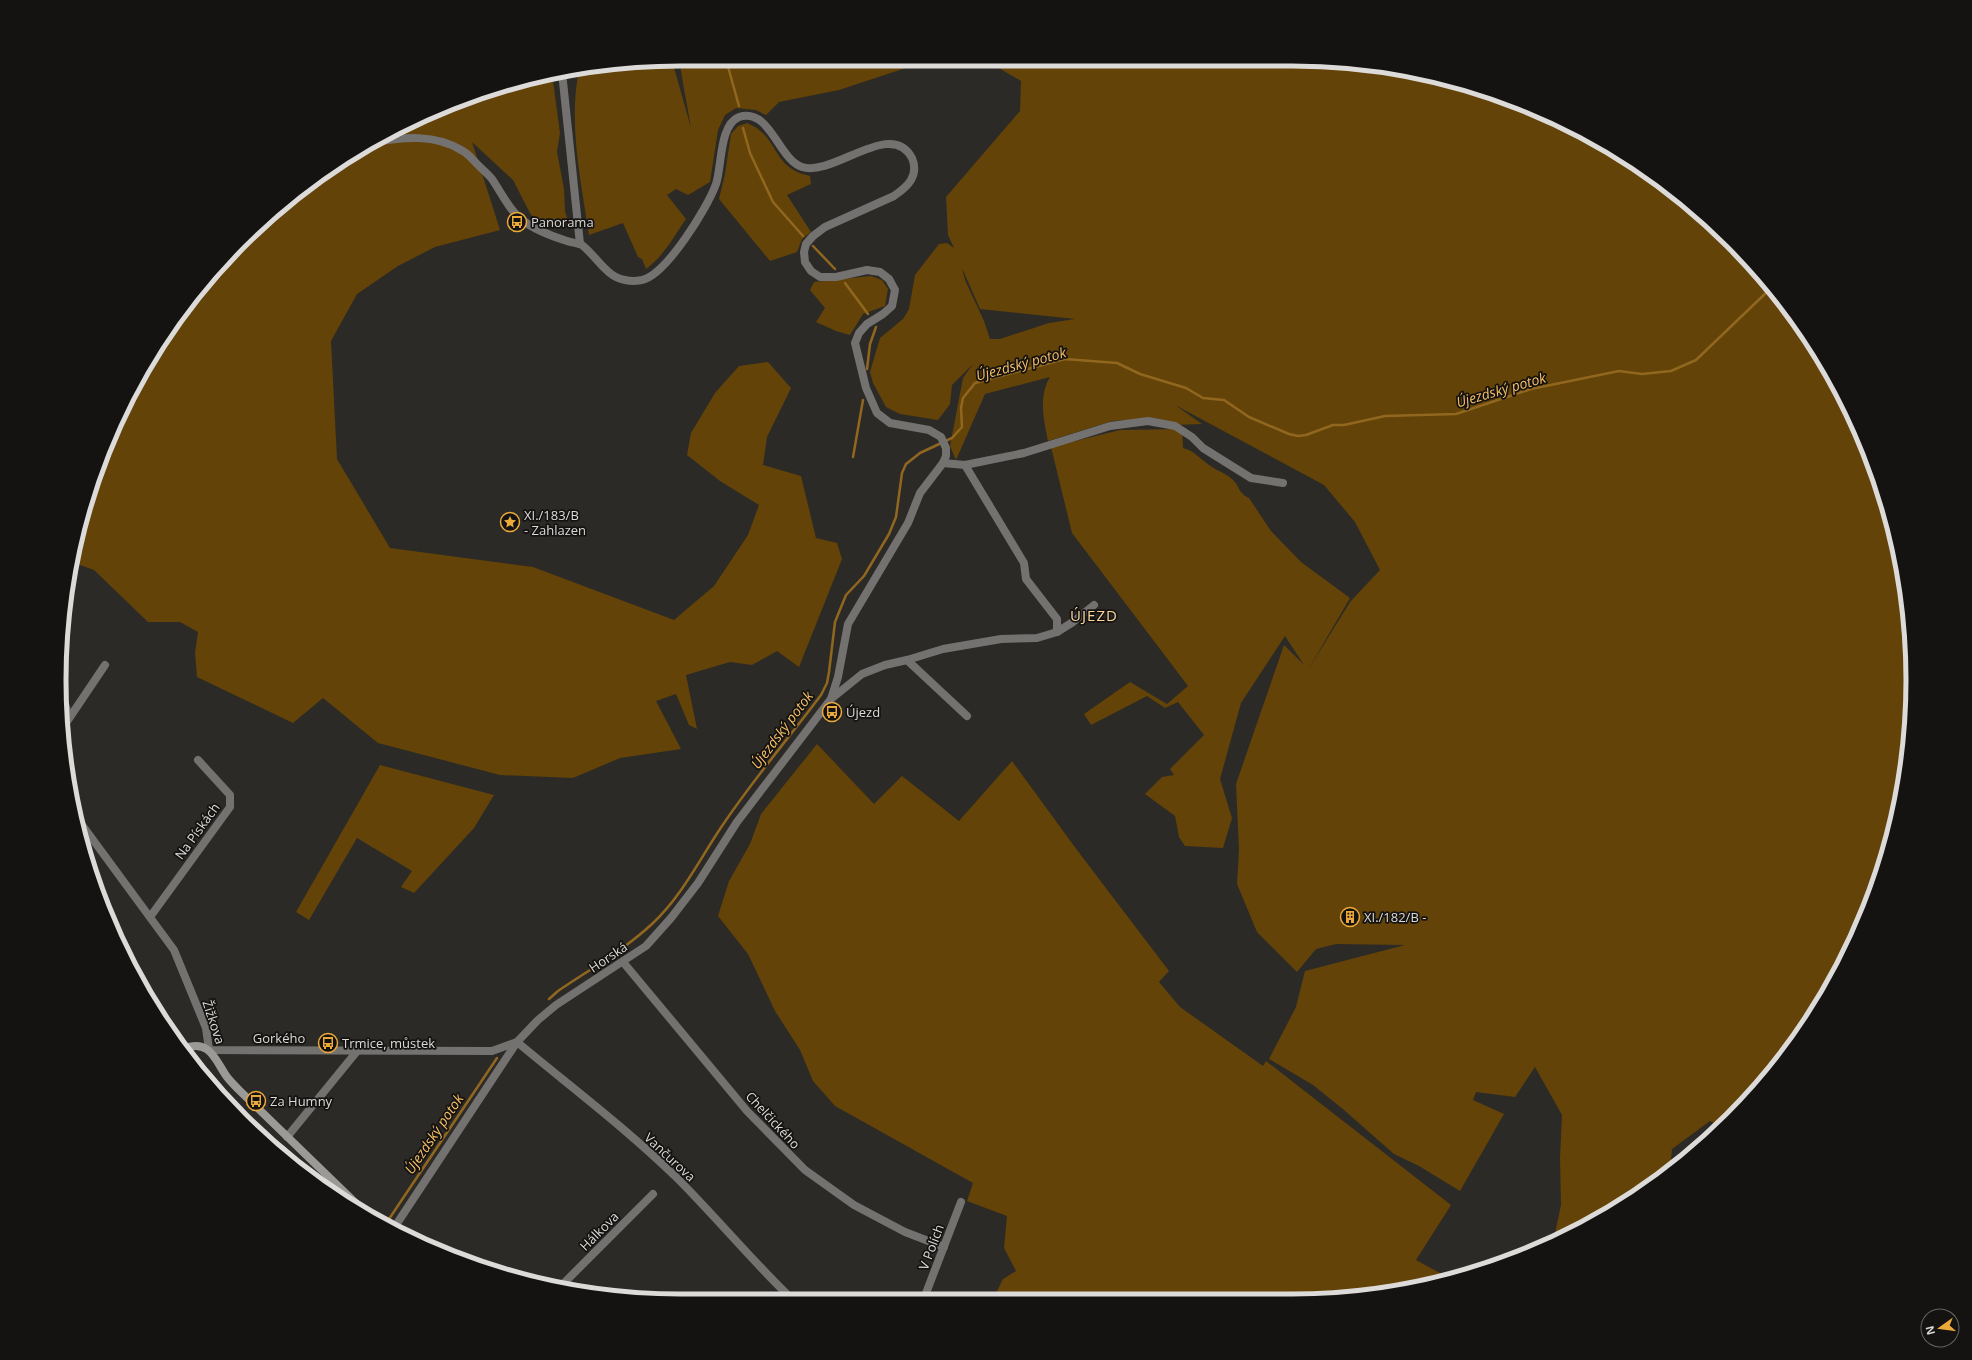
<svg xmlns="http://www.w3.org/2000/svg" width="1972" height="1360" viewBox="0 0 1972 1360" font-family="'Open Sans',sans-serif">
<rect width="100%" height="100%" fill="#2c2a26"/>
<!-- green -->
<g fill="#634307" fill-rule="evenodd">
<path d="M1292,59l121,12 78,21 76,31 103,64 61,54 77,94 58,108 35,116 12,121 -12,121 -35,117 -58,107 -77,94 -9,8 -12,-6 -38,28 -2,21c-36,29 -75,55 -117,73l8,-38 -1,-47 2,-43 -27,-48 -20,30 -39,-5 -3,8 31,14 -44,77 -41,-25 -25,-12 -50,-44 -31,-25 -44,-26 27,-52 9,-36 100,-26 -69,-1 -20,5 -19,23 -40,-40 -20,-48 2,-34 -3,-66 48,-139 20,20 -19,-29 -44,67 -21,76 12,39 -9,30 -38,-2 -6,-9 -4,-21 -30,-22 17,-17 12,-2 -4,-6 34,-34 -26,-33 -13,6 -18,-12 -56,29 -7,-11 46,-32 37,22 21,-18 -116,-153 -21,-86 69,-17 62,-1 1,19c11,2 19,13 29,19 6,4 15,7 21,13 7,6 4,12 16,18l22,33 30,31 49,36 -42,72 42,-68 30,-32 -25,-48 -31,-37 -149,-80 27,19 -26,1 -35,-6 -29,2 -64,20c-4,-20 -10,-45 2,-64l-65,17 -29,66 -6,-14 13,-68 10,-14 -21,21 -2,19 -12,16 -38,-6 -14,-7 -13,-24 -3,-11 10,-34 23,-19 6,-10 6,-34 24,-31 8,-1 7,5 -6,-13 -2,-38 74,-86 1,-30 -31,-18 -66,-1 -85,28 -60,12 -13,13 -10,-5 -20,-2 -11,7 -7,15 -8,52 -22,13 -12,-6 -9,6 19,24c-12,17 -22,37 -40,50l-4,-10 -4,-2 -15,-34 -34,12c-8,-54 -21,-112 -10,-165l20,-6h74l18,64 -11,-62 -4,-2zM962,268l18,41 95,10 -26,4 -49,16h-10l-6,-18 -19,-41z"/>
<polygon points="552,74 560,133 557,152 564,189 565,211 569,224 565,228 549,226 531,215 513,180 472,142 500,230 435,247 398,266 357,294 331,341 337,459 390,548 533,567 674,620 714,586 748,535 759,505 720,481 687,455 691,433 715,393 739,366 768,362 791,388 767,437 763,465 801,476 816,538 837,543 842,559 799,667 777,651 752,665 730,662 686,675 697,729 689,725 676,694 656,701 681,749 620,758 573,778 500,775 378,743 323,698 293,723 197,677 195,653 198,632 180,622 148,622 94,570 72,562 80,519 106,442 142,369 213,271 270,213 335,164 442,106 519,80"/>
<path d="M747,123c33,13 24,46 63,53l1,8 -24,11 24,37 -9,7 -5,13 -27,9 -51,-62 6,-25 6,-40 7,-8z"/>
<polygon points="871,276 882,280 888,289 885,306 863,314 850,335 836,331 816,322 825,308 810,290 814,282"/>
<polygon points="817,744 874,804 902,776 959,821 1012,761 1077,850 1169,971 1159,982 1180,1007 1263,1066 1266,1061 1451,1205 1416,1260 1451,1279 1413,1289 1292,1301 992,1301 1003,1279 1016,1271 1004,1248 1007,1216 967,1201 973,1183 835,1106 813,1081 800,1050 775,1011 748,954 718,916 729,881 750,844 761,814"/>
<polygon points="380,765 494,795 474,828 414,893 401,887 412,871 357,838 309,920 296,912"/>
</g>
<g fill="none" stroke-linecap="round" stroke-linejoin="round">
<!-- stream -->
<g stroke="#916720" stroke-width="2.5">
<polyline points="727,63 739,106"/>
<polyline points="743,128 750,153 773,202 803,236"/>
<polyline points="813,246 835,269"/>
<polyline points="845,283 868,314"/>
<polyline points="867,369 870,344 876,327"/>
<polyline points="853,457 863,400"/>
<path d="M549,999l9,-8c31,-21 66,-41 94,-67 30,-28 47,-64 70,-98 30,-45 66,-87 99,-131l6,-12 2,-11 6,-50 11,-27 18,-19 25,-42 7,-17 6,-44 4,-9 14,-11 32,-15 10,-11 -1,-19 2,-10 12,-15 90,-24 52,4 23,11 46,14 17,10 21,2 25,17 40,17 9,2 8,-1 27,-10h11l41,-9 71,-2 75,-25 88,-18 23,3 29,-3 25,-11 74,-71"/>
<polyline points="387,1222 497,1058"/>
</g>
<!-- minor -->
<g stroke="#737270" stroke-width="8">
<polyline points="562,72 580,244"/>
<polyline points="943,463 965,465 1024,453 1110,426 1148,421 1175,426 1192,437 1203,448 1251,478 1283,483"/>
<polyline points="965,465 1024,563 1026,579 1057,619 1057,632"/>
<polyline points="907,660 967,716"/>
<polyline points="60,688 69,717"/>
<polyline points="831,699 862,674 885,665 907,660 943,649 1001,639 1037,638 1057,632 1073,622 1094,605"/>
<polyline points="64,726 105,665"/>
<path d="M74,814l100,136 32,78 3,22 283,1 25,-9c54,45 110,87 160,136 40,40 76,84 117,123"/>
<polyline points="150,917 230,807 230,795 198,760"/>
<polyline points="623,962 747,1111 805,1170 854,1205 905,1232 944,1247"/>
<polyline points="287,1137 358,1050"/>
<polyline points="562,1285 653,1194"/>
<polyline points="548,1286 562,1285 566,1290"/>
<polyline points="923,1301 961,1202"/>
</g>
<!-- tertiary -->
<path stroke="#737270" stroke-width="8" d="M375,142c29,-5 60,-8 86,8 7,3 12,10 17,15 5,5 10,9 14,14 9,13 17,31 30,41 13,10 29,16 45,21 5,2 11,2 15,4 21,17 27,41 60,35 24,-5 66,-73 74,-96 6,-17 3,-59 23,-67 31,-10 39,42 63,50 32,10 89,-49 110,-9 3,7 3,15 -1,22 -4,7 -10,11 -17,16l-69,31 -12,9 -7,8 -2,8 1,10 6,9 9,6h16l31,-7 13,2 9,7 6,11 -3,16 -9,8 -16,10 -8,9 -4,10 11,45 11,25 13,10 39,7 12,7 5,11v8l-3,7 -23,30 -12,30 -60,101 -10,53 -7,22 -94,123 -39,61 -27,35 -25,28 -90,59 -18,15 -21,22 -123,186"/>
<!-- secondary -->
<path stroke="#9c9a97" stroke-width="8" d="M183,1049c27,-11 32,11 44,28 4,5 9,10 13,14l125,121"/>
</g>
<!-- icons -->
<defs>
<symbol id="bus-ring" viewBox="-11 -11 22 22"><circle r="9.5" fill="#141311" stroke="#eba93a" stroke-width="1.5"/><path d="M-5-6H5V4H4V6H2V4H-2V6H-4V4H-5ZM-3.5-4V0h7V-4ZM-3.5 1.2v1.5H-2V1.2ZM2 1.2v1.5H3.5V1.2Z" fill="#eba93a"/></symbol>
<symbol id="sight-ring" viewBox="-11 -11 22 22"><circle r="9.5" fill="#141311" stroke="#eba93a" stroke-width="1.5"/><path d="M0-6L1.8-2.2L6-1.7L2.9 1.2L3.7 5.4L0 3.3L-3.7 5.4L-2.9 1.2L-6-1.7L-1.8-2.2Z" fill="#eba93a"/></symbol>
<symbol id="building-ring" viewBox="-11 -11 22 22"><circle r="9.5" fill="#141311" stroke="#eba93a" stroke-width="1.5"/><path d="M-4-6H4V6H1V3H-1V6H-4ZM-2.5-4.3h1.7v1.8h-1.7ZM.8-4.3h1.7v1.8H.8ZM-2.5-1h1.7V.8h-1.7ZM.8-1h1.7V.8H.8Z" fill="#eba93a"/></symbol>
</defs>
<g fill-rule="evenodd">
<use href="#bus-ring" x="506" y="211" width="22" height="22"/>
<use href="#sight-ring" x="499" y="511" width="22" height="22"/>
<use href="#bus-ring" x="821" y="701" width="22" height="22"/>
<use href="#building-ring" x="1339" y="906" width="22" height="22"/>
<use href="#bus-ring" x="317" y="1032" width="22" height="22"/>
<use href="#bus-ring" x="245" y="1090" width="22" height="22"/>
</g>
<g text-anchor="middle" stroke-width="3.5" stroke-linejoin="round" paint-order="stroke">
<!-- poi labels -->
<g font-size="13" fill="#dddbd9" stroke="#141311" text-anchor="start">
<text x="531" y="227">Panorama</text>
<text x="524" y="520">XI./183/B<tspan x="524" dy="15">- Zahlazen</tspan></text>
<text x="846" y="717">Újezd</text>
<text x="1364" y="922">XI./182/B -</text>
<text x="342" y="1048">Trmice, můstek</text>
<text x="270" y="1106">Za Humny</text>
</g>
<!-- street labels -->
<g font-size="13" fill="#dddbd9" stroke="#141311">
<text transform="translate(197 831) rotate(-54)" y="5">Na Pískách</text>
<text transform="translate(608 957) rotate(-34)" y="5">Horská</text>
<text transform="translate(214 1022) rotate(72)" y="5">Žižkova</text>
<text x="279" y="1043">Gorkého</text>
<text transform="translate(773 1120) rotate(47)" y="5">Chelčického</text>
<text transform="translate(670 1157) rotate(43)" y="5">Vančurova</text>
<text transform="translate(599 1231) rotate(-45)" y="5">Hálkova</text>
<text transform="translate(931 1247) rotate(-69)" y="5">V Polích</text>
</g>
<!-- water labels -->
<g font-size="14" font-style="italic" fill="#f9bf67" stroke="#141311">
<text transform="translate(1021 364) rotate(-15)" y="5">Újezdský potok</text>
<text transform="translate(1501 390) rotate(-16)" y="5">Újezdský potok</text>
<text transform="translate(782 730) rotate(-53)" y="5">Újezdský potok</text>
<text transform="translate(434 1134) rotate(-56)" y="5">Újezdský potok</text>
</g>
<!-- quarter labels -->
<g font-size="15" letter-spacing="1" fill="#fad5a0" stroke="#141311">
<text x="1094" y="621">ÚJEZD</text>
</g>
</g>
<!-- crop -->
<path d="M0 0H1972V1360H0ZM680 66H1292A614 614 0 0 1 1906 680V680A614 614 0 0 1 1292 1294H680A614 614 0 0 1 66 680V680A614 614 0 0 1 680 66Z" fill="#141311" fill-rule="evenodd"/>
<path fill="none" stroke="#dddbd9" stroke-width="5" d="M680 66H1292A614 614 0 0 1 1906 680V680A614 614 0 0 1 1292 1294H680A614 614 0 0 1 66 680V680A614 614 0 0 1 680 66Z"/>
<!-- north arrow -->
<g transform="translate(1940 1328) rotate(256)"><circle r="19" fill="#141311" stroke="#646361"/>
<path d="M0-3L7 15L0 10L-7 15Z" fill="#eba93a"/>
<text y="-6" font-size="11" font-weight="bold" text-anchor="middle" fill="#dddbd9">N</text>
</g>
</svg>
